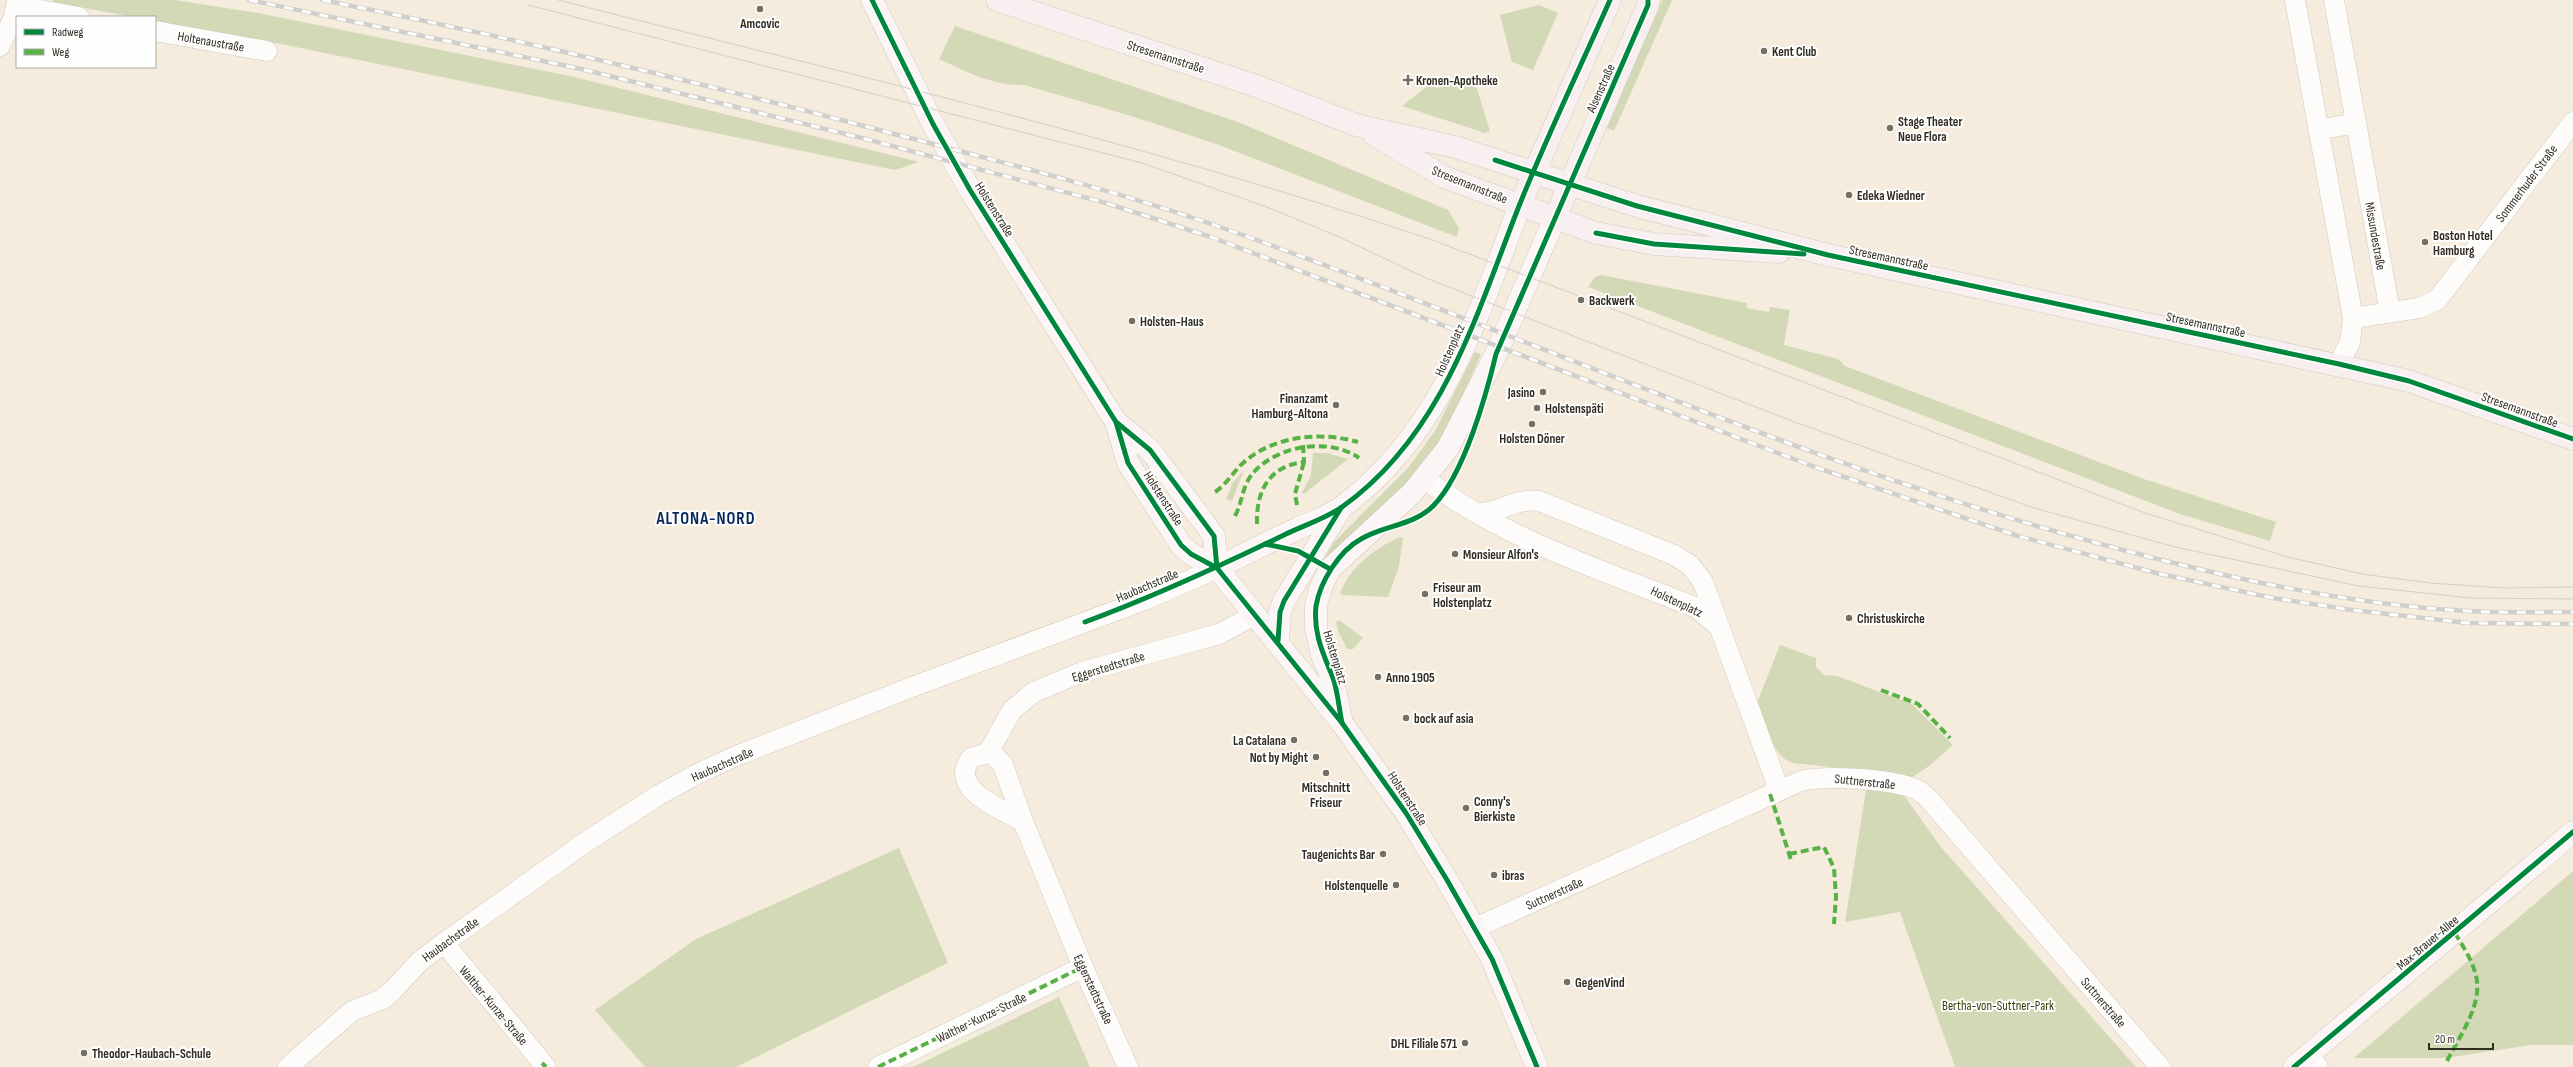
<svg xmlns="http://www.w3.org/2000/svg" width="2573" height="1067" viewBox="0 0 2573 1067" font-family="'Sofia Sans Condensed',sans-serif">
<rect width="100%" height="100%" fill="#f5ecdd"/>
<!-- green -->
<g fill="#d3d9b7">
<polygon points="53,0 175,0 258,13 570,76 919,162 895,170 281,44 155,21 155,17 133,17 53,2"/>
<polygon points="1662,0 1672,0 1614,131 1607,128"/>
<polygon points="1539,5 1558,13 1533,70 1512,62 1500,15"/>
<path d="M955,26l283,96 210,88 11,18 -2,9 -238,-92 -91,-30 -104,-30c-31,1 -57,-13 -85,-26z"/>
<polygon points="1473,76 1490,131 1485,133 1402,106 1430,84 1437,88"/>
<polygon points="1601,275 1747,303 1747,308 1769,312 1770,307 1790,310 1784,345 1838,359 1845,366 2144,479 2276,522 2270,541 2180,514 1588,287 1595,277"/>
<polygon points="1475,352 1481,354 1445,436 1407,488 1327,561 1324,559 1333,543 1408,468 1435,431"/>
<polygon points="1313,453 1327,453 1348,459 1304,494 1302,493 1311,475"/>
<polygon points="1244,470 1232,501 1226,499 1233,482"/>
<path d="M1400,537l3,1 -4,28 -11,31 -46,-2 -2,-2c11,-27 34,-44 60,-56z"/>
<polygon points="1339,620 1363,638 1353,649 1347,649 1338,631 1336,622"/>
<path d="M1780,645l36,13v9l8,8 13,1 75,28 41,41 -24,21 -31,21 42,59 196,221h-181l-55,-155 -55,10 24,-151 -76,-8c-22,-6 -28,-41 -36,-60z"/>
<polygon points="899,848 948,963 736,1067 645,1067 595,1010 696,939"/>
<polygon points="2573,871 2573,1045 2531,1045 2446,1058 2354,1058"/>
<polygon points="1059,997 1090,1067 913,1067"/>
</g>
<g fill="none" stroke-linecap="round" stroke-linejoin="round">
<defs>
<g id="minor">
<polyline points="2295,0 2353,318 2350,342 2339,364"/>
<polyline points="2334,0 2390,312"/>
<polyline points="17,6 79,17"/>
<polyline points="155,31 267,51"/>
<polyline points="0,46 14,17 17,0"/>
<polyline points="2318,130 2356,123"/>
<polyline points="2353,318 2419,308 2437,300 2573,122"/>
<path d="M1425,479c80,61 180,92 272,129l21,18"/>
<path d="M1478,513c24,0 35,-15 61,-12l135,54 16,10 13,17 76,208"/>
<polyline points="988,753 1012,710 1034,692 1082,672 1219,634 1255,615"/>
<path d="M1023,821c-21,-11 -76,-32 -52,-63l17,-5 5,1 10,11 20,56 60,146 45,100"/>
<path d="M1475,928l326,-147c25,-6 84,-2 109,6 7,2 13,6 18,11l232,269"/>
<polyline points="444,943 546,1067"/>
<polyline points="2308,1056 2318,1067"/>
<polyline points="288,1067 352,1011 383,999 393,990 420,961 444,943 580,846 657,796 697,774 736,756 912,687 1147,599 1217,568"/>
<polyline points="878,1067 1083,967"/>
</g>
<g id="secondary">
<polyline points="872,0 933,124 970,190 1116,422 1150,450 1214,536 1217,568"/>
<polyline points="1116,422 1128,463 1181,545 1191,554 1217,568 1342,723 1406,813 1447,880 1492,959 1537,1067"/>
<path d="M1217,568c27,-14 54,-27 82,-40 13,-6 31,-12 43,-21 101,-75 135,-190 178,-302"/>
<polyline points="1278,641 1280,612 1284,601 1341,508"/>
<polyline points="1341,719 1333,680 1322,655 1316,628 1316,605 1321,587 1330,569 1412,493 1448,448 1496,354 1555,218"/>
<polyline points="2294,1067 2573,832"/>
</g>
<g id="primary">
<polyline points="997,0 1259,87 1356,125 1455,147 1637,206 1828,255 2387,376 2409,381 2573,439"/>
<polyline points="1374,135 1444,177 1596,233 1654,244 1779,252"/>
<polyline points="1520,205 1610,0"/>
<polyline points="1555,218 1648,5 1648,0"/>
</g>
</defs>
<!-- minor casing -->
<use href="#minor" stroke="#cfc9bd" stroke-width="21"/>
<!-- secondary casing -->
<use href="#secondary" stroke="#cfc9bd" stroke-width="23"/>
<!-- primary casing -->
<use href="#primary" stroke="#cecac3" stroke-width="23"/>
<!-- minor -->
<use href="#minor" stroke="#fefcfa" stroke-width="20"/>
<!-- secondary -->
<use href="#secondary" stroke="#fbf6f5" stroke-width="22"/>
<!-- primary -->
<use href="#primary" stroke="#f8f0f0" stroke-width="22"/>
<!-- tram -->
<g stroke="#d1cfcb" stroke-width="1">
<path d="M558,0c292,74 586,143 872,239l715,274 143,44 74,17 68,9 74,5 69,-1"/>
<polyline points="528,5 1142,163 1267,207 1337,236 1426,278 1627,357 1792,421 2031,507 2175,547 2359,586 2471,598 2573,599"/>
</g>
<defs>
<g id="rail">
<polyline points="249,0 577,68 866,139 1106,203 1211,237 1812,466 2018,536 2160,574 2273,598 2352,610 2468,623 2573,624"/>
<path d="M322,0c188,37 376,82 561,131 114,30 228,58 340,97 292,103 575,234 874,315 121,33 245,61 370,68 35,2 71,1 106,1"/>
</g>
</defs>
<!-- rail casing -->
<use href="#rail" stroke="#d1cfcb" stroke-width="4.5"/>
<!-- rail -->
<use href="#rail" stroke="#fefefe" stroke-width="3" stroke-dasharray="9" stroke-linecap="butt"/>
<!-- quiet -->
<g stroke="#56b245" stroke-width="4" stroke-dasharray="8 4" stroke-linecap="butt">
<path d="M1215,492c12,-8 18,-20 28,-29 30,-27 77,-32 115,-21"/>
<polyline points="1297,505 1295,494 1304,462"/>
<path d="M1235,516c7,-13 7,-27 15,-39 22,-31 78,-41 109,-19"/>
<path d="M1257,524c-1,-33 12,-58 47,-62l-1,-18"/>
<polyline points="1881,690 1918,704 1950,738"/>
<polyline points="1770,794 1791,860"/>
<polyline points="1789,854 1824,847 1834,868 1836,897 1834,924"/>
<path d="M2447,1061c13,-26 38,-59 28,-89 -4,-14 -13,-27 -20,-39"/>
<polyline points="542,1063 546,1067"/>
<polyline points="878,1067 1083,967"/>
</g>
<defs>
<g id="cycleway">
<polyline points="872,0 933,124 970,190 1116,422 1150,450 1214,536 1217,568"/>
<polyline points="1495,160 1637,206 1828,255 2339,364 2409,381 2573,439"/>
<polyline points="1596,233 1654,244 1804,254"/>
<polyline points="1116,422 1128,463 1181,545 1191,554 1217,568 1342,723 1406,813 1447,880 1492,959 1537,1067"/>
<polyline points="1265,544 1298,551 1330,569"/>
<path d="M1085,622c68,-25 133,-55 199,-87 18,-9 41,-16 58,-28 101,-72 134,-192 177,-301 28,-70 61,-138 91,-206"/>
<polyline points="1278,641 1280,612 1284,601 1341,508"/>
<path d="M1342,723c-3,-14 -4,-31 -9,-45 -10,-25 -20,-45 -17,-72 4,-24 23,-55 45,-67 23,-14 53,-13 73,-34 30,-31 52,-109 62,-151l152,-349v-5"/>
<polyline points="2294,1067 2573,832"/>
</g>
</defs>
<!-- cycleway casing -->
<use href="#cycleway" stroke="#fefefe" stroke-width="8"/>
<!-- cycleway -->
<use href="#cycleway" stroke="#00873e" stroke-width="5"/>
</g>
<!-- markers -->
<g fill="#767063" stroke="#fefefe" stroke-width="1.5">
<circle cx="760" cy="9" r="4"/>
<circle cx="1764" cy="51" r="4"/>
<path d="M1406 74h4v4h4v4h-4v4h-4v-4h-4v-4h4z"/>
<circle cx="1890" cy="128" r="4"/>
<circle cx="1849" cy="195" r="4"/>
<circle cx="2425" cy="242" r="4"/>
<circle cx="1581" cy="300" r="4"/>
<circle cx="1132" cy="321" r="4"/>
<circle cx="1543" cy="392" r="4"/>
<circle cx="1336" cy="405" r="4"/>
<circle cx="1537" cy="408" r="4"/>
<circle cx="1532" cy="424" r="4"/>
<circle cx="1455" cy="554" r="4"/>
<circle cx="1425" cy="594" r="4"/>
<circle cx="1849" cy="618" r="4"/>
<circle cx="1378" cy="677" r="4"/>
<circle cx="1406" cy="718" r="4"/>
<circle cx="1294" cy="740" r="4"/>
<circle cx="1316" cy="757" r="4"/>
<circle cx="1326" cy="773" r="4"/>
<circle cx="1466" cy="808" r="4"/>
<circle cx="1383" cy="854" r="4"/>
<circle cx="1494" cy="875" r="4"/>
<circle cx="1396" cy="885" r="4"/>
<circle cx="1567" cy="982" r="4"/>
<circle cx="1465" cy="1043" r="4"/>
<circle cx="84" cy="1053" r="4"/>
</g>
<g text-anchor="middle" stroke-width="4" stroke-linejoin="round" paint-order="stroke">
<!-- poi labels -->
<g font-size="13" font-weight="bold" fill="#322d22" stroke="#fefefe" text-anchor="start">
<text x="760" y="28" text-anchor="middle">Amcovic</text>
<text x="1772" y="56">Kent Club</text>
<text x="1416" y="85">Kronen-Apotheke</text>
<text x="1898" y="126">Stage Theater<tspan x="1898" dy="15">Neue Flora</tspan></text>
<text x="1857" y="200">Edeka Wiedner</text>
<text x="2433" y="240">Boston Hotel<tspan x="2433" dy="15">Hamburg</tspan></text>
<text x="1589" y="305">Backwerk</text>
<text x="1140" y="326">Holsten-Haus</text>
<text x="1535" y="397" text-anchor="end">Jasino</text>
<text x="1328" y="403" text-anchor="end">Finanzamt<tspan x="1328" dy="15">Hamburg-Altona</tspan></text>
<text x="1545" y="413">Holstenspäti</text>
<text x="1532" y="443" text-anchor="middle">Holsten Döner</text>
<text x="1463" y="559">Monsieur Alfon's</text>
<text x="1433" y="592">Friseur am<tspan x="1433" dy="15">Holstenplatz</tspan></text>
<text x="1857" y="623">Christuskirche</text>
<text x="1386" y="682">Anno 1905</text>
<text x="1414" y="723">bock auf asia</text>
<text x="1286" y="745" text-anchor="end">La Catalana</text>
<text x="1308" y="762" text-anchor="end">Not by Might</text>
<text x="1326" y="792" text-anchor="middle">Mitschnitt<tspan x="1326" dy="15">Friseur</tspan></text>
<text x="1474" y="806">Conny's<tspan x="1474" dy="15">Bierkiste</tspan></text>
<text x="1375" y="859" text-anchor="end">Taugenichts Bar</text>
<text x="1502" y="880">ibras</text>
<text x="1388" y="890" text-anchor="end">Holstenquelle</text>
<text x="1575" y="987">GegenVind</text>
<text x="1457" y="1048" text-anchor="end">DHL Filiale 571</text>
<text x="92" y="1058">Theodor-Haubach-Schule</text>
</g>
<!-- street labels -->
<g font-size="13" fill="#322d22" stroke="#fefefe">
<text transform="translate(211 41) rotate(10)" y="5">Holtenaustraße</text>
<text transform="translate(1166 56) rotate(18)" y="5">Stresemannstraße</text>
<text transform="translate(1600 88) rotate(-66)" y="5">Alsenstraße</text>
<text transform="translate(2526 183) rotate(-53)" y="5">Sommerhuder Straße</text>
<text transform="translate(1470 184) rotate(22)" y="5">Stresemannstraße</text>
<text transform="translate(995 209) rotate(58)" y="5">Holstenstraße</text>
<text transform="translate(2376 236) rotate(80)" y="5">Missundestraße</text>
<text transform="translate(1889 257) rotate(12)" y="5">Stresemannstraße</text>
<text transform="translate(2206 324) rotate(12)" y="5">Stresemannstraße</text>
<text transform="translate(1449 350) rotate(-66)" y="5">Holstenplatz</text>
<text transform="translate(2520 409) rotate(20)" y="5">Stresemannstraße</text>
<text transform="translate(1164 498) rotate(57)" y="5">Holstenstraße</text>
<text transform="translate(1147 585) rotate(-23)" y="5">Haubachstraße</text>
<text transform="translate(1677 601) rotate(25)" y="5">Holstenplatz</text>
<text transform="translate(1336 657) rotate(73)" y="5">Holstenplatz</text>
<text transform="translate(1108 666) rotate(-17)" y="5">Eggerstedtstraße</text>
<text transform="translate(722 764) rotate(-24)" y="5">Haubachstraße</text>
<text transform="translate(1865 781) rotate(6)" y="5">Suttnerstraße</text>
<text transform="translate(1408 798) rotate(57)" y="5">Holstenstraße</text>
<text transform="translate(1554 893) rotate(-24)" y="5">Suttnerstraße</text>
<text transform="translate(450 939) rotate(-36)" y="5">Haubachstraße</text>
<text transform="translate(2427 942) rotate(-40)" y="5">Max-Brauer-Allee</text>
<text transform="translate(1094 989) rotate(65)" y="5">Eggerstedtstraße</text>
<text transform="translate(2104 1002) rotate(49)" y="5">Suttnerstraße</text>
<text transform="translate(494 1005) rotate(50)" y="5">Walther-Kunze-Straße</text>
<text transform="translate(981 1017) rotate(-26)" y="5">Walther-Kunze-Straße</text>
</g>
<!-- park labels -->
<g font-size="13" fill="#324106" stroke="#fefefe">
<text x="1998" y="1010">Bertha-von-Suttner-Park</text>
</g>
<!-- district labels -->
<g font-size="17" font-weight="bold" letter-spacing="1" fill="#05285b" stroke="#fefefe">
<text x="706" y="524">ALTONA-NORD</text>
</g>
</g>
<!-- legend -->
<rect x="16" y="16" width="140" height="52" fill="#fefefe" stroke="#acaaa6"/>
<rect x="24" y="29" width="20" height="6" fill="#00873e" stroke="#acaaa6"/>
<text x="52" y="36" font-size="12" fill="#322d22">Radweg</text>
<rect x="24" y="49" width="20" height="6" fill="#56b245" stroke="#acaaa6"/>
<text x="52" y="56" font-size="12" fill="#322d22">Weg</text>
<!-- scale -->
<path d="M2429 1043v6h64v-6" fill="none" stroke="#322d22" stroke-width="2"/>
<text x="2435" y="1043" font-size="12" fill="#322d22" stroke="#fefefe" stroke-width="3" paint-order="stroke">20 m</text>
</svg>
